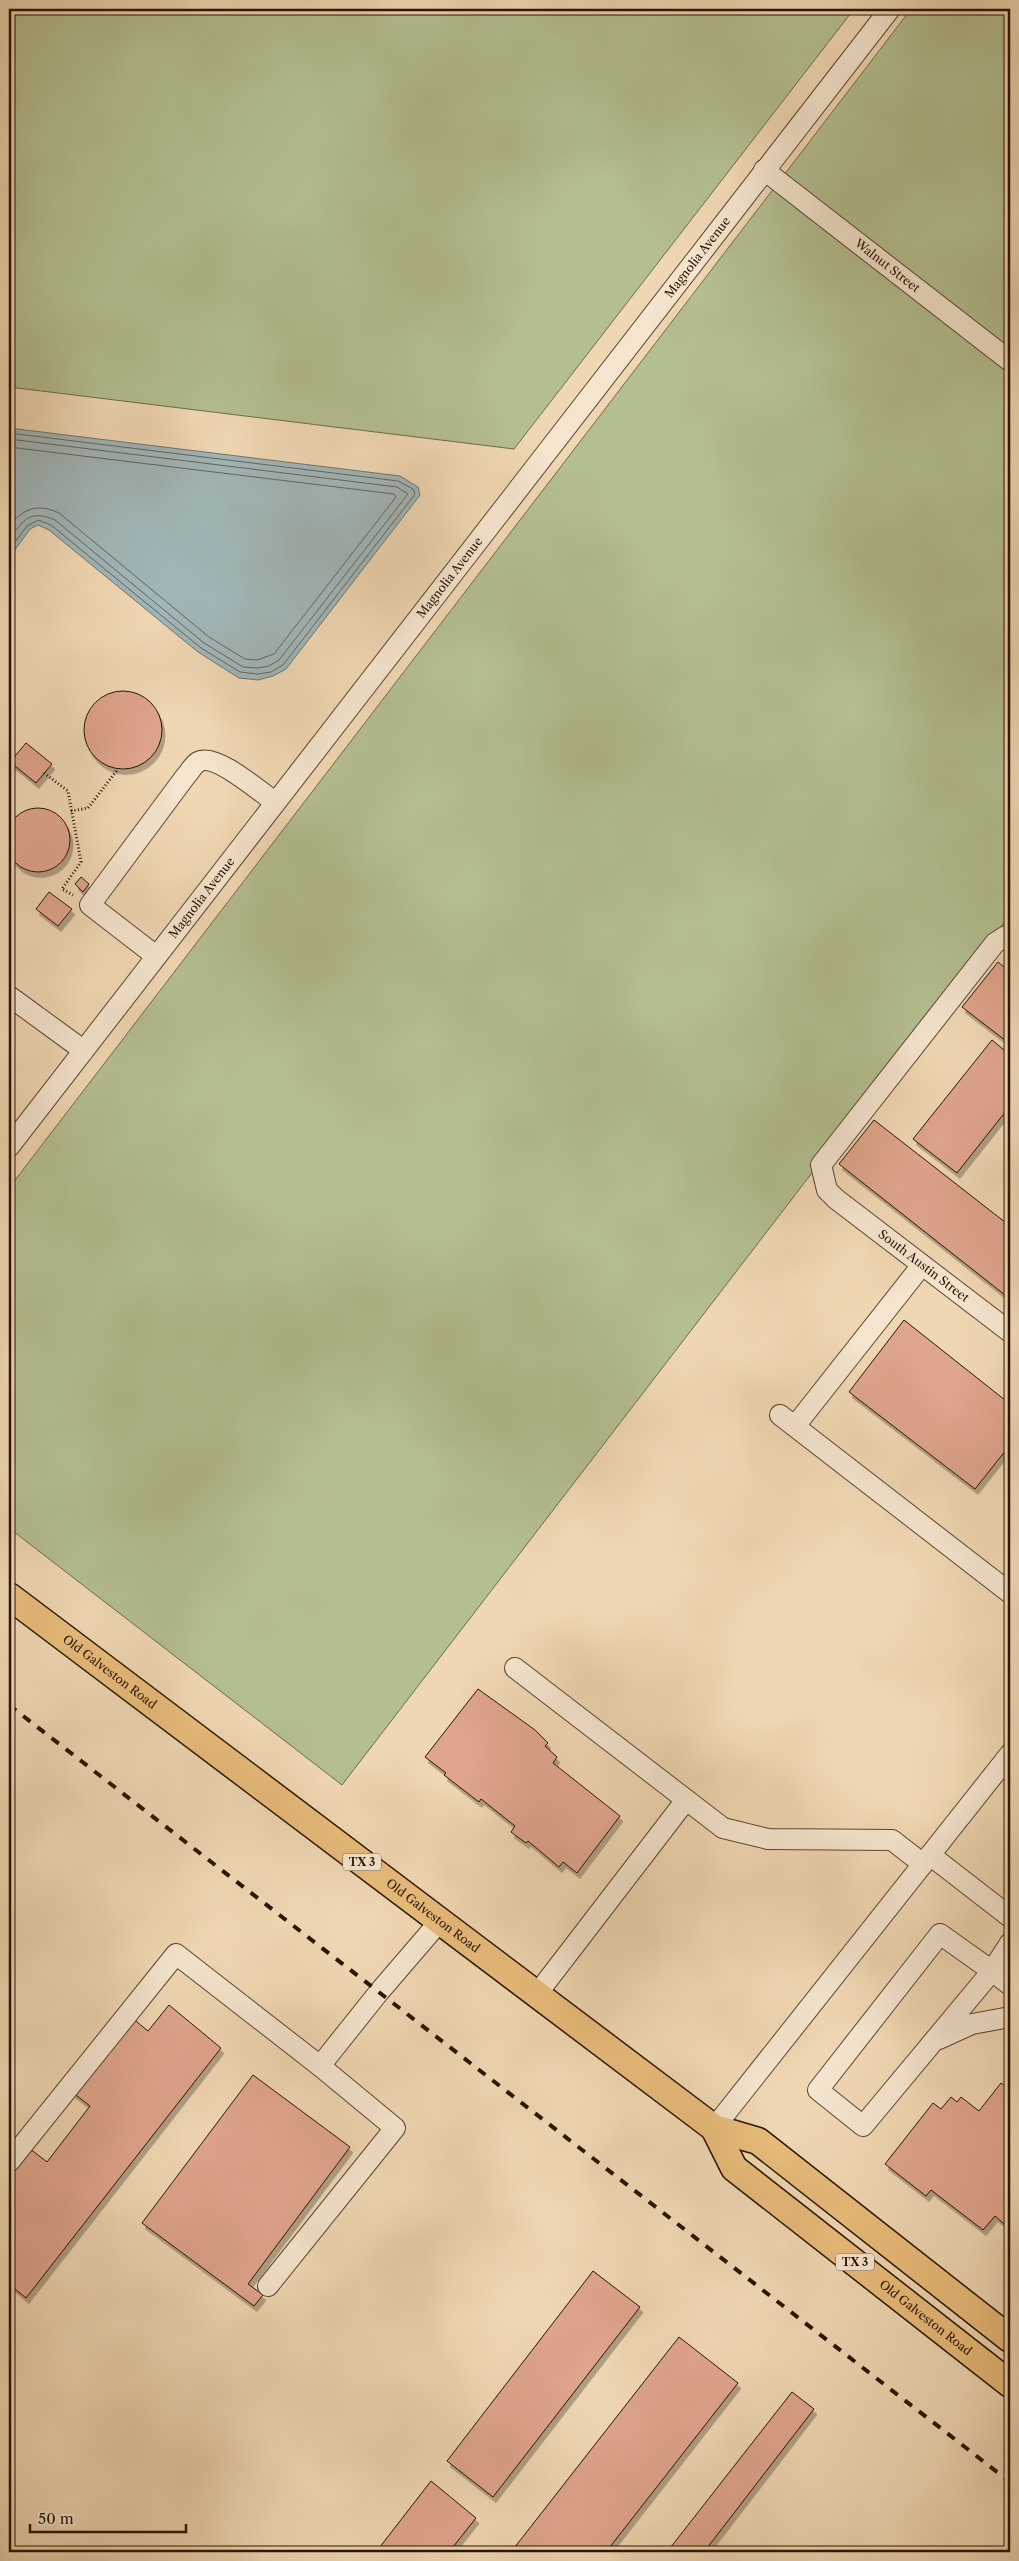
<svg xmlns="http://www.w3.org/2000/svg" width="1019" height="2561" viewBox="0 0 1019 2561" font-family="'Libre Caslon Text',serif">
<defs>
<filter id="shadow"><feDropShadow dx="3" dy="5.5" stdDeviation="0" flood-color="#0004"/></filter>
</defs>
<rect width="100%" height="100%" fill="#f0d7b3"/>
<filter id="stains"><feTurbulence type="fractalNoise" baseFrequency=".004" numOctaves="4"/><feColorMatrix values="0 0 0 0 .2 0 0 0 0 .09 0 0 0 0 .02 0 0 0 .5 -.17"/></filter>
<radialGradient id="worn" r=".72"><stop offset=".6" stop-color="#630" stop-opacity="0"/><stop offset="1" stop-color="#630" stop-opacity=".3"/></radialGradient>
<!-- green -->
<g fill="#b4bf91" stroke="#6e6a4a">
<polygon points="9,9 854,9 514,449 9,387"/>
<polygon points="911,9 1010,9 1010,915 342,1785 9,1528 9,1188"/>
</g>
<!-- water -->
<polygon fill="#a0b6b8" stroke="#70756f" points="9,428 400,476 418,487 420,495 286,669 273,676 258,680 239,678 198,652 49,530 38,525 30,529 9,558"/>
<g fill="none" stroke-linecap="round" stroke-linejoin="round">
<!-- shore -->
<g stroke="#64655d" stroke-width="1">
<polyline points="9,433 398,481 413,489 415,494 283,665 271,672 258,674 240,672 201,648 51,525 38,520 27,526 9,550"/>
<path d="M9,439l388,48 11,7 -129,166 -10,6 -11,2 -15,-1 -39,-24 -149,-123c-26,-11 -31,0 -46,19"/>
<path d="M9,447l385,47 2,3 -122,157 -17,6 -12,-1 -36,-22 -150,-124c-22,-10 -36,-5 -50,14"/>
</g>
</g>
<!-- building -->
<g fill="#e0a58d" stroke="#271402" filter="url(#shadow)">
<circle cx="123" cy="730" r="39"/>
<polygon points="26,743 52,764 36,783 10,762"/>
<circle cx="38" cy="840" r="32"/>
<polygon points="81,877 89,884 83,892 75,884"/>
<polygon points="49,892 72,909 58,926 36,909"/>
<polygon points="998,962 1010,972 1010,1044 962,1007"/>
<polygon points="992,1040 1010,1055 1010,1106 957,1173 913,1139"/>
<polygon points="874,1120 1010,1226 1010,1299 839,1164"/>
<polygon points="904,1320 1010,1404 1010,1445 975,1489 849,1392"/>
<polygon points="478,1689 535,1730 548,1743 545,1746 557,1757 553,1763 620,1816 577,1873 563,1862 559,1867 528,1841 526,1843 511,1832 515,1826 481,1799 479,1802 444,1775 446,1773 425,1757"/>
<polygon points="169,2005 221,2048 26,2298 9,2284 9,2173 29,2148 47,2162 90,2106 72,2092 131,2017 148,2031"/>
<polygon points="253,2075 350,2147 248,2284 263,2295 254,2306 142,2223"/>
<polygon points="1001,2083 1010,2090 1010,2229 995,2216 983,2230 931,2190 926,2196 885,2164 933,2103 941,2109 951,2097 957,2102 961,2097 979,2111"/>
<polygon points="593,2271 640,2307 493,2497 447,2461"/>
<polygon points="679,2337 738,2383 606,2552 511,2552"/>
<polygon points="792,2392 814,2409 704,2552 667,2552"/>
<polygon points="431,2481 476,2518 449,2552 376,2552"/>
</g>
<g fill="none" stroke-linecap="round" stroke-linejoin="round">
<defs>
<g id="minor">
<path id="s1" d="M764,170l246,191"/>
<path id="s2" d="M1010,937l-4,-1 -11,7 -174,222 6,25 9,9 174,133"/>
<path d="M156,956l-66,-51 95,-128c4,-4 8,-12 13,-15 17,-10 62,30 77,40"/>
<polyline points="9,996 83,1050"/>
<path id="s3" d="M9,1147l881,-1138"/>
<polyline points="780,1415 1010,1593"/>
<polyline points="795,1426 922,1265"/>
<polyline points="515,1668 723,1828 768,1839 892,1840 923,1864"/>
<polyline points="930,1855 1010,1917"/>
<polygon points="940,1934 992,1971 863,2126 818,2090"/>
<polyline points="1010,1943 992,1971 1010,1985"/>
<polyline points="537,1994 686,1800"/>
<polyline points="939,2039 972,2024 1010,2017"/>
<polyline points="714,2128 1010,1754"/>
<polyline points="9,2162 176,1954 320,2066"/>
<polyline points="268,2286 395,2128 320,2066 379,1992 440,1921"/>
</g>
<g id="major">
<path id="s4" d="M9,1596l705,532 44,13 252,198"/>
<path id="s5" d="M714,2128l20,40 276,216"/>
</g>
</defs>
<!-- minor casing -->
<use href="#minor" stroke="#59452e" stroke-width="22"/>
<!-- major casing -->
<use href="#major" stroke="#271402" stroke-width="29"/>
<!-- path -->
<g stroke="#271402" stroke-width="3" stroke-dasharray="1 2.5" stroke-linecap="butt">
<polyline points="44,773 68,791 81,862 62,889 73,895"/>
<polyline points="71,811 88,808 118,769"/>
</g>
<!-- minor -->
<use href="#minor" stroke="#f5e5ce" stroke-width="20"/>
<!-- major -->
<use href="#major" stroke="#e8bc7a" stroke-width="26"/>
<!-- rail -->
<polyline stroke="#271402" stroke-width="4" stroke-dasharray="9 9" stroke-linecap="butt" points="9,1705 1010,2482"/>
</g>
<g text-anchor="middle" stroke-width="5" stroke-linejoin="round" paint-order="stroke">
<!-- shield labels -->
<g fill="#f5e5ce" stroke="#65533f" stroke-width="1">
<rect x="343" y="1853.5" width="38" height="17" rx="4"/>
<rect x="836" y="2253.5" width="38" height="17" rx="4"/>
</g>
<g font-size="11" font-weight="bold" fill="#271402">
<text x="362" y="1866">TX 3</text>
<text x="855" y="2266">TX 3</text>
</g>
<!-- street labels -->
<g font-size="12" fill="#271402" stroke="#f5e5ce">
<text dy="4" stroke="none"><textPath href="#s3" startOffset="1125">Magnolia Avenue</textPath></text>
<text dy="4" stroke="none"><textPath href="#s1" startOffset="156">Walnut Street</textPath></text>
<text dy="4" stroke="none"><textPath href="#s3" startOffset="720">Magnolia Avenue</textPath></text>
<text dy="4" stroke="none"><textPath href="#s3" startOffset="315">Magnolia Avenue</textPath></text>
<text dy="4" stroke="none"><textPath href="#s2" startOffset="448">South Austin Street</textPath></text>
<text dy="4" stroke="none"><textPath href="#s4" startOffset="126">Old Galveston Road</textPath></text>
<text dy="4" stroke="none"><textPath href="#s4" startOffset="531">Old Galveston Road</textPath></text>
<text dy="4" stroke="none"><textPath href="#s5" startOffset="288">Old Galveston Road</textPath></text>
</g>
</g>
<!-- margin -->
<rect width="1019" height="2561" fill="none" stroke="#f0d7b3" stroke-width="30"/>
<rect x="10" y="10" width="999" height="2541" fill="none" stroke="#271402" stroke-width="2.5"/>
<rect x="15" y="15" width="989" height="2531" fill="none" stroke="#271402"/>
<!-- scale -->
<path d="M30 2524v8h156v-8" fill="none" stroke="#271402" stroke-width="2.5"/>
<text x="38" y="2524" font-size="15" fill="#271402" stroke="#f5e5ce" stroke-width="4" paint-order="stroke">50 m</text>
<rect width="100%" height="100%" filter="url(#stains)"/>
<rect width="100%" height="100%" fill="url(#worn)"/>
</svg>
